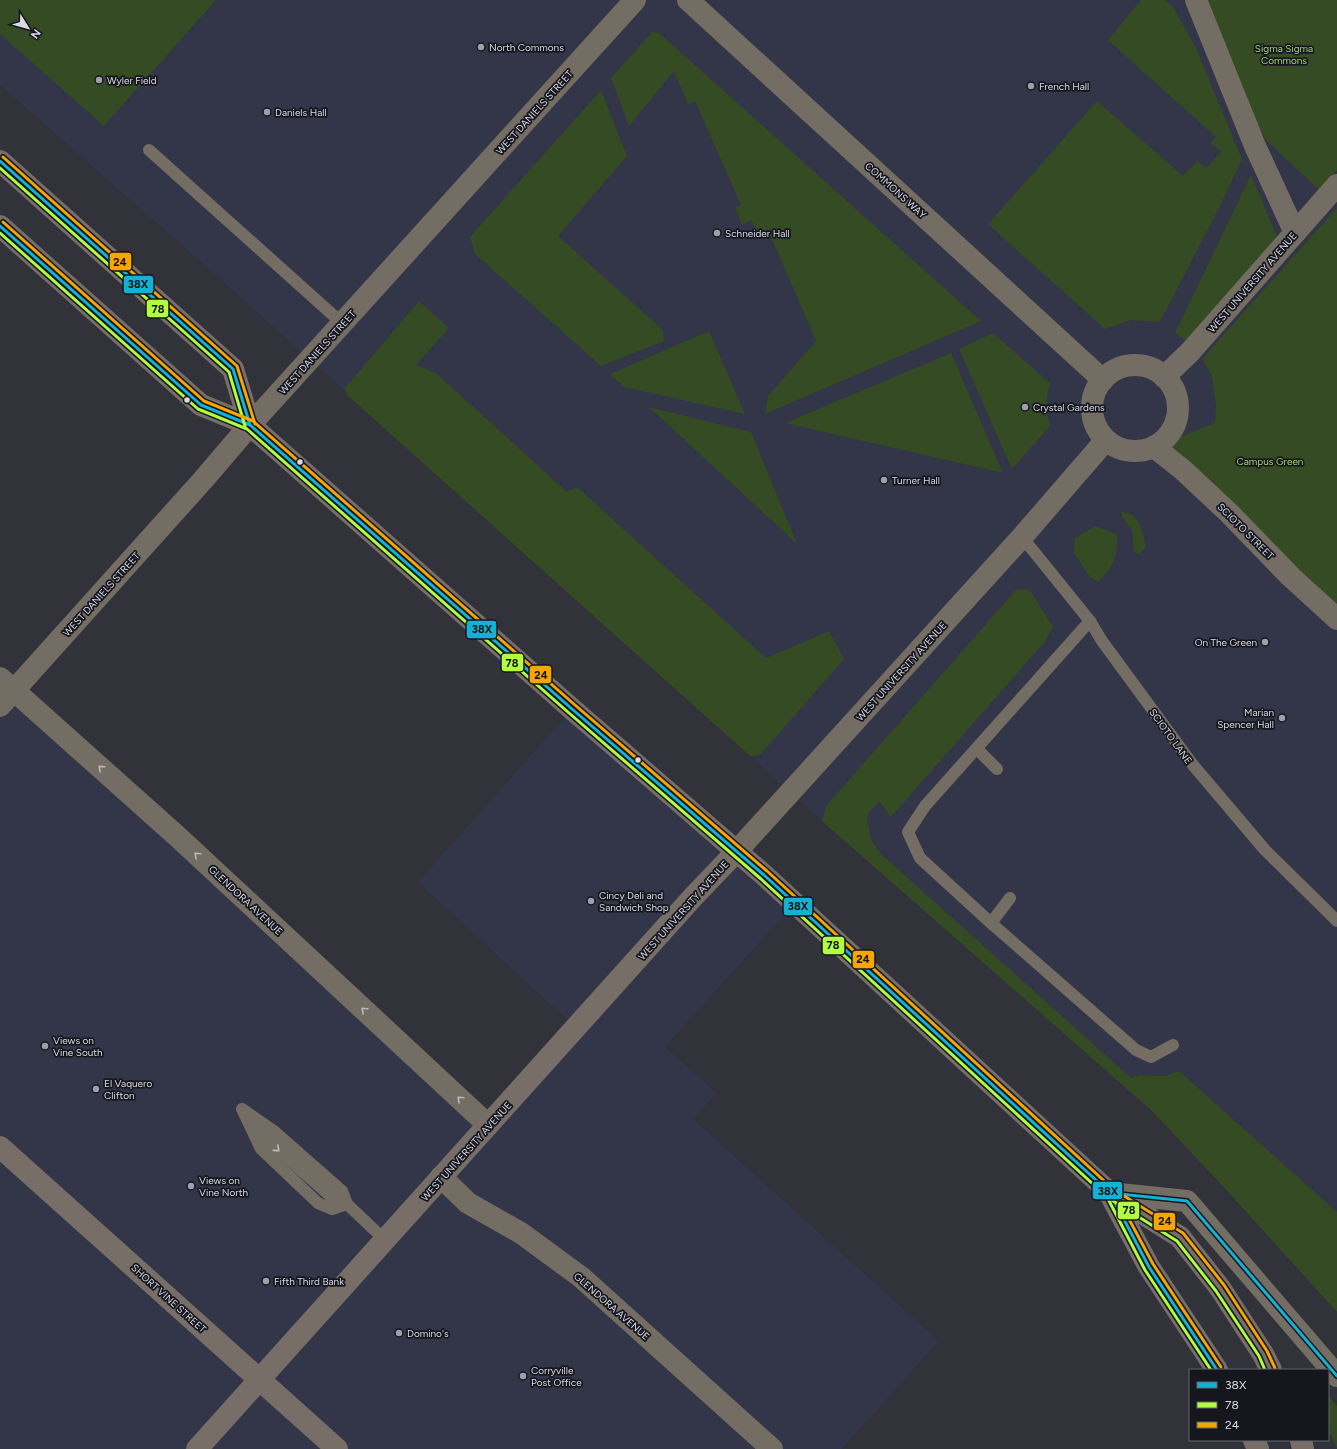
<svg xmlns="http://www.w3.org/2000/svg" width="1337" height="1449" viewBox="0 0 1337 1449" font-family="Figtree,sans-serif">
<rect width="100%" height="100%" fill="#31323a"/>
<!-- built -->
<g fill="#333548">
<polygon points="0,0 1337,0 1337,1312 1220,1183 1151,1110 822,821 220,279 0,85"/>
<polygon points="0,678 488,1125 576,1028 418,882 572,709 794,904 665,1047 717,1093 693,1119 939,1341 842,1449 0,1449"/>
</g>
<!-- green -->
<g fill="#354b23">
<polygon points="0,0 216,0 104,126 0,34"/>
<polygon points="1141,0 1165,0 1173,7 1195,46 1242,159 1219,208 1160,322 1131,320 1105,329 988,224 1097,101 1183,176 1197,161 1206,168 1221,152 1211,143 1216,137 1108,40"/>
<polygon points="1202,0 1337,0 1337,170 1319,190 1267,141 1257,126"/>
<polygon points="652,32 659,33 981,321 765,414 768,396 816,341 768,230 759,235 751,220 742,225 735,208 741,205 695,101 688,104 674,71 629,126 611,78"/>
<polygon points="601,90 627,156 558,236 663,330 664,341 601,366 475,254 470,237"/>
<polygon points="1251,175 1278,239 1186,341 1175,333"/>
<polygon points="1337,208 1337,619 1154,447 1215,423 1216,406 1212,376 1202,359"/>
<polygon points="419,301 449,328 416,365 436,373 567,492 577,487 766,658 829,631 844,659 760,755 750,756 347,395 345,388"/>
<polygon points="709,331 745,414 624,387 610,374"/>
<path d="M993,333l57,50c-4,15 -4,27 0,43l-38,43 -53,-120z"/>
<polygon points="951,353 1003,473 785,423"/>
<polygon points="649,407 751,432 797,544"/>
<path d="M1121,512c19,0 22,20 25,35l-6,7 -6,-2 -2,-22 -10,-13z"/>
<path d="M1095,526l22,8c0,23 -2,32 -19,48l-8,-5 -16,-24 1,-15z"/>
<polygon points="1026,589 1031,592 1053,627 1046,640 891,817 879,801 869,813 867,818 871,840 882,855 1131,1078 1140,1075 1165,1076 1179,1071 1337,1212 1337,1312 1220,1183 1151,1110 822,821 826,806 1016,590"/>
<polygon points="1328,1395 1337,1406 1337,1449 1328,1428"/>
</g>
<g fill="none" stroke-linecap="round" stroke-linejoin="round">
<!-- lane -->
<g stroke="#736d64" stroke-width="12">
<polyline points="149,150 343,324"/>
<polyline points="1022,537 1090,621 1102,641 1193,765 1265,850 1337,921"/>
<polyline points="1090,621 925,806 908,832 920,858 991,923 1136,1050 1151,1057 1173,1045"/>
<polyline points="977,749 997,769"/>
<polyline points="991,923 1010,898"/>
<polygon points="242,1109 275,1132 342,1191 347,1204 332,1209 318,1203 261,1149"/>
<polyline points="253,1123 268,1141 335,1200 347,1204 385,1240"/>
</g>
<!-- street -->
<g stroke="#736d64" stroke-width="22">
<polyline points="688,0 1103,380"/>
<polyline points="1196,0 1255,146 1295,233"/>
<circle cx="1135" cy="408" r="43"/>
<polyline points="1164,377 1190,352 1337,185"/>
<polyline points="1154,447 1183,470 1229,513 1291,577 1337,619"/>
<polyline points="0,678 178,837 488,1125"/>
<polyline points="0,706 203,480 250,425 635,0"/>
<polyline points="736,852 1022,537 1105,441"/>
<polyline points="441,1177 468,1203 521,1233 581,1277 772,1449"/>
<polyline points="1110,1193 1187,1201 1337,1376"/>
</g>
<!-- secondary -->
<g stroke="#776e68" stroke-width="22">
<polyline points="0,161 233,369 250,425"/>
<polyline points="0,226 201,405 250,425 572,709 764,875 1110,1193 1180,1237 1220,1288 1263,1354 1271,1370"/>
<polyline points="0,1147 337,1449"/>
<polyline points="1110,1194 1149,1267 1217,1370"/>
<polyline points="1254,1440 1258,1449"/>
<polyline points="1301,1440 1303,1449"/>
<polyline points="197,1449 693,897 736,852"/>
</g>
<defs>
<g id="bus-1">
<polyline points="0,161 233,369 250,425"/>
<polyline points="0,226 201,405 250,425 572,709 764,875 1110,1193 1149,1267 1217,1370"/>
<polyline points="1110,1193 1187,1201 1337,1376"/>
</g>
<g id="bus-2">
<polyline points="0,168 229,372 245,426"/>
<polyline points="0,233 198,409 247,429 569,713 761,879 1107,1197 1177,1241 1216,1291 1259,1356 1265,1370"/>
<polyline points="1107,1197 1145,1270 1211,1370"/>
</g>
<g id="bus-3">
<polyline points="3,157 237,366 255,424"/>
<polyline points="3,222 204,401 253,421 575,705 767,871 1113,1189 1183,1233 1224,1285 1267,1351 1275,1368"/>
<polyline points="1115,1193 1153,1264 1221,1367"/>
</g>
</defs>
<!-- bus-1 casing -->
<use href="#bus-1" stroke="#16171e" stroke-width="6"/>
<!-- bus-2 casing -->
<use href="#bus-2" stroke="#16171e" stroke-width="6"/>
<!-- bus-3 casing -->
<use href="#bus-3" stroke="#16171e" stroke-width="6"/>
<!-- bus-1 -->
<use href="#bus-1" stroke="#13b2d5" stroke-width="3"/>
<!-- bus-2 -->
<use href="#bus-2" stroke="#b1fd40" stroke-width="3"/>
<!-- bus-3 -->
<use href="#bus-3" stroke="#f7a600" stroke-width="3"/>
</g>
<!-- one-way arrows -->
<defs><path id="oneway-chevron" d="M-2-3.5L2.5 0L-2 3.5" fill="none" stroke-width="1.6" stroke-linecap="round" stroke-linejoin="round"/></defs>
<g stroke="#bab9be">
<use href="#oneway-chevron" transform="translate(101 768) rotate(-138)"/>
<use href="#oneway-chevron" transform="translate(197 855) rotate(-137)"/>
<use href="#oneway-chevron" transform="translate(364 1010) rotate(-137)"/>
<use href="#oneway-chevron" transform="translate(460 1099) rotate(-137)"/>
<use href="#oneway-chevron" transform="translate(277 1149) rotate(41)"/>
</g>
<!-- markers -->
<g fill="#9e9fa8" stroke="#16171e" stroke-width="1.5">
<circle cx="481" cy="47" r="4"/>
<circle cx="99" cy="80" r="4"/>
<circle cx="1031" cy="86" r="4"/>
<circle cx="267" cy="112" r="4"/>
<circle cx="717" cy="233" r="4"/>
<circle cx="1025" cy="407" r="4"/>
<circle cx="884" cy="480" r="4"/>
<circle cx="1265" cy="642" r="4"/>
<circle cx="1282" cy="718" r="4"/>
<circle cx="591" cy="901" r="4"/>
<circle cx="45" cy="1046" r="4"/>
<circle cx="96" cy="1089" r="4"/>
<circle cx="191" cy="1186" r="4"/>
<circle cx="266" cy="1281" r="4"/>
<circle cx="399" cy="1333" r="4"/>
<circle cx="523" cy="1376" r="4"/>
</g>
<g fill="#d9dae4" stroke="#16171e" stroke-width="1.5">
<circle cx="187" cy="400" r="3.5"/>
<circle cx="300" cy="462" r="3.5"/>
<circle cx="638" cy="760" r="3.5"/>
</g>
<g text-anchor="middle" stroke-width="3.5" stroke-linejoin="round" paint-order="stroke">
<!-- poi labels -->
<g font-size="10" fill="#d9dae4" stroke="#16171e" text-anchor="start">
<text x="489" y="51">North Commons</text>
<text x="107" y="84">Wyler Field</text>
<text x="1039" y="90">French Hall</text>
<text x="275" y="116">Daniels Hall</text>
<text x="725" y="237">Schneider Hall</text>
<text x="1033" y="411">Crystal Gardens</text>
<text x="892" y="484">Turner Hall</text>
<text x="1257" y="646" text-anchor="end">On The Green</text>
<text x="1274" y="716" text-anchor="end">Marian<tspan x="1274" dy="12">Spencer Hall</tspan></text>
<text x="599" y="899">Cincy Deli and<tspan x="599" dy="12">Sandwich Shop</tspan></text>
<text x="53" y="1044">Views on<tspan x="53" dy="12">Vine South</tspan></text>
<text x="104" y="1087">El Vaquero<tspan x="104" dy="12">Clifton</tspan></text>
<text x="199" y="1184">Views on<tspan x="199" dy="12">Vine North</tspan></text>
<text x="274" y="1285">Fifth Third Bank</text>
<text x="407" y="1337">Domino's</text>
<text x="531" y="1374">Corryville<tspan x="531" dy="12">Post Office</tspan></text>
</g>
<!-- park labels -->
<g font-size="10" fill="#a1d86f" stroke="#16171e">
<text x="1284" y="52">Sigma Sigma<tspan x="1284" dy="12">Commons</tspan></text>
<text x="1270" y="465">Campus Green</text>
</g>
<!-- street labels -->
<g font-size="10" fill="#d9dae4" stroke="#16171e">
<text transform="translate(534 112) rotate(-48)" y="4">WEST DANIELS STREET</text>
<text transform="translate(896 190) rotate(42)" y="4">COMMONS WAY</text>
<text transform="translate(1252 282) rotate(-49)" y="4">WEST UNIVERSITY AVENUE</text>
<text transform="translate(317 352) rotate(-48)" y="4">WEST DANIELS STREET</text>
<text transform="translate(1246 531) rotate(45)" y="4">SCIOTO STREET</text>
<text transform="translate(101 594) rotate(-48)" y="4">WEST DANIELS STREET</text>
<text transform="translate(901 671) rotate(-48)" y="4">WEST UNIVERSITY AVENUE</text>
<text transform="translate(1171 736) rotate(54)" y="4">SCIOTO LANE</text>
<text transform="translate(246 900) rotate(43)" y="4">GLENDORA AVENUE</text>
<text transform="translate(683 910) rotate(-48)" y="4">WEST UNIVERSITY AVENUE</text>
<text transform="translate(466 1151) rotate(-48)" y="4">WEST UNIVERSITY AVENUE</text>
<text transform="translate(169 1298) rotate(42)" y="4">SHORT VINE STREET</text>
<text transform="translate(612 1306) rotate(41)" y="4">GLENDORA AVENUE</text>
</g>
</g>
<g stroke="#16171e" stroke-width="1.5">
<rect x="109" y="252" width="23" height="19" rx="4" fill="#f7a600"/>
<rect x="123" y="275" width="31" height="19" rx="4" fill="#13b2d5"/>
<rect x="146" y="299" width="23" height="19" rx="4" fill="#b1fd40"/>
<rect x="466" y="620" width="31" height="19" rx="4" fill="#13b2d5"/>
<rect x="501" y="653" width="23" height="19" rx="4" fill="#b1fd40"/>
<rect x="529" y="665" width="23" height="19" rx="4" fill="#f7a600"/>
<rect x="783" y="897" width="30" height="19" rx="4" fill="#13b2d5"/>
<rect x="822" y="936" width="23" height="19" rx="4" fill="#b1fd40"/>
<rect x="852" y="950" width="23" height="19" rx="4" fill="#f7a600"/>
<rect x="1092" y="1181" width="31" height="19" rx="4" fill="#13b2d5"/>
<rect x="1117" y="1201" width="23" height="19" rx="4" fill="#b1fd40"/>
<rect x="1153" y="1212" width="23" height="19" rx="4" fill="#f7a600"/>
</g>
<g font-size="11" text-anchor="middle" font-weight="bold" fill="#111">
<text x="120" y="266">24</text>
<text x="138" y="288">38X</text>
<text x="158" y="313">78</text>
<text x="482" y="633">38X</text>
<text x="512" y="667">78</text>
<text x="541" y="679">24</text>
<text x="798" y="910">38X</text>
<text x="833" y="949">78</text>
<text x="863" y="963">24</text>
<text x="1108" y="1195">38X</text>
<text x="1129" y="1214">78</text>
<text x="1165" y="1225">24</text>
</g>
<!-- legend -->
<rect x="1189" y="1369" width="140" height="72" fill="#16171e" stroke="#64656d"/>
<rect x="1197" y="1382" width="20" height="6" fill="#13b2d5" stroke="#64656d"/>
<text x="1225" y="1389" font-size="12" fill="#d9dae4">38X</text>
<rect x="1197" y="1402" width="20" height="6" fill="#b1fd40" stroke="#64656d"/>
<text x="1225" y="1409" font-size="12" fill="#d9dae4">78</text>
<rect x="1197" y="1422" width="20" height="6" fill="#f7a600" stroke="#64656d"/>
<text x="1225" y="1429" font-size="12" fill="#d9dae4">24</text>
<!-- north arrow -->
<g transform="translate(28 28) rotate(127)" stroke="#16171e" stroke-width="3" paint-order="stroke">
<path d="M0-3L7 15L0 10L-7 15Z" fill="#d9dae4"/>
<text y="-6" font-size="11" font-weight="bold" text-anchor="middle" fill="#d9dae4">N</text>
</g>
</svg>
